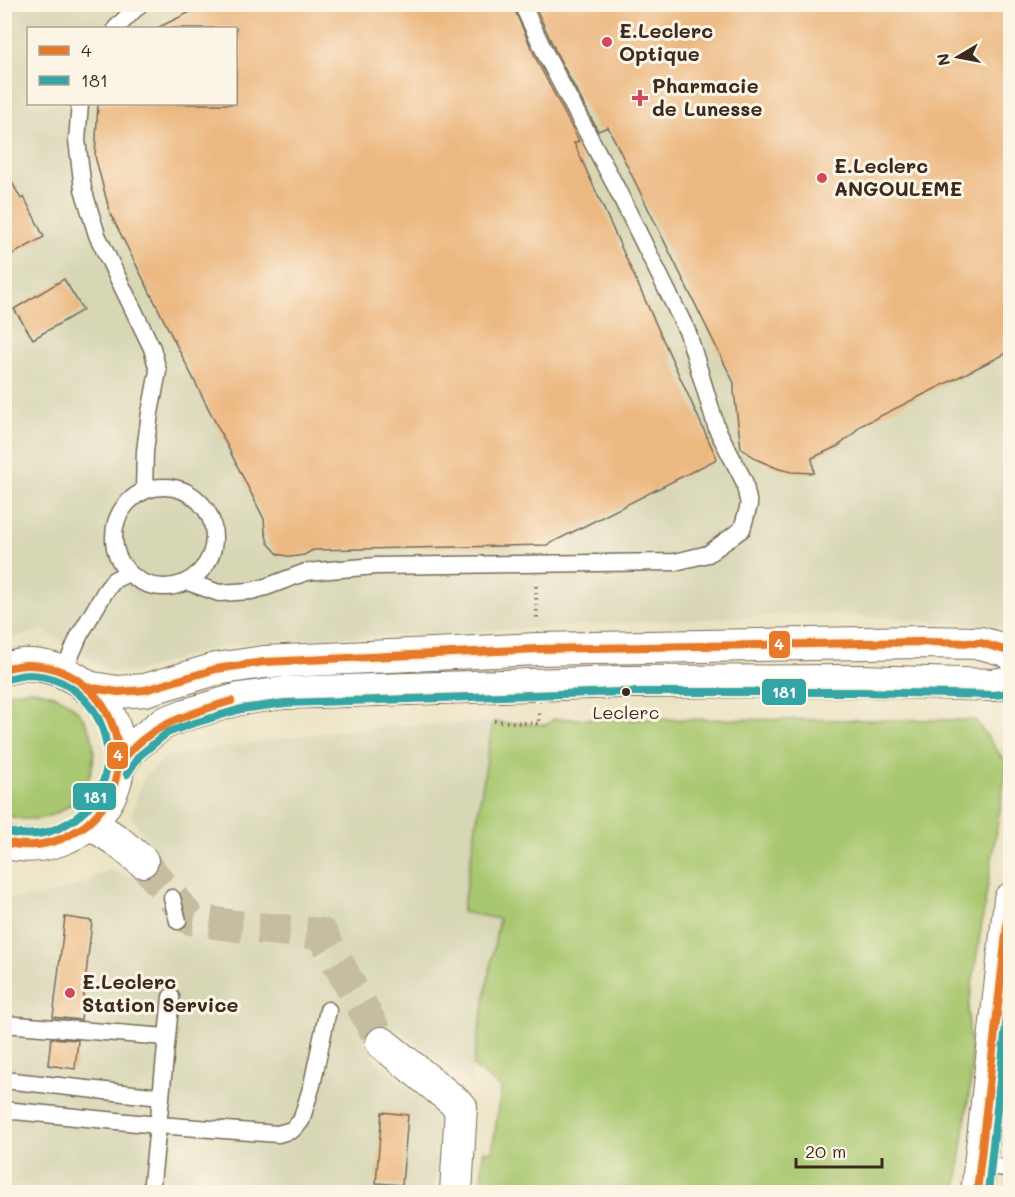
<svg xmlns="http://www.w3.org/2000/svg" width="1015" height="1197" viewBox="0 0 1015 1197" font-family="Mali,sans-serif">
<rect width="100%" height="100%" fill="#fcf5e5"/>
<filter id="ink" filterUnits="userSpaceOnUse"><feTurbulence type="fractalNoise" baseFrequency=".0167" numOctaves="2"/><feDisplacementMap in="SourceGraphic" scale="12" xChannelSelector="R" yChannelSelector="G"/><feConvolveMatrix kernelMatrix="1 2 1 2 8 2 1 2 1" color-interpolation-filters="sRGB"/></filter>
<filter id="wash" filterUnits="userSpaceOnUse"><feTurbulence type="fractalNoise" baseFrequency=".008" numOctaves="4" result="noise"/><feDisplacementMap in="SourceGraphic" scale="24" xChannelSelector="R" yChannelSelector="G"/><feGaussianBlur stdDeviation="1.35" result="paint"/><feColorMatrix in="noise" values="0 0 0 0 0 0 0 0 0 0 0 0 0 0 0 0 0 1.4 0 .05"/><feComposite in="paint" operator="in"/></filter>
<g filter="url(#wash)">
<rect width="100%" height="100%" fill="#e9e2c1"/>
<!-- built -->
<g fill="#d7d6b5" fill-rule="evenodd">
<path d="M15,4l995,1v622l-190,-14 -591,31 -97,29 -21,-2 -68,-41 -38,9v-629zM28,28h208v76h-208z"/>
<polygon points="493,722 462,912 499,918 470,1084 395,1028 371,1057 438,1111 435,1192 5,1192 4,898 35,898 76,886 108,870 131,876 155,850 131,816 143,778 165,757 298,736 369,727"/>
</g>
<!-- green -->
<g fill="#a9c76f" stroke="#727846" stroke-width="1.5">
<path d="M32,690c14,2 27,5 38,14 56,46 4,138 -66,110l1,-119 6,-3z"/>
<polygon points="554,719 975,720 1007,764 968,1011 972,1072 956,1192 481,1192 483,1151 492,1152 501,1088 473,1066 499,919 462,912 493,722 546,725"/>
</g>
<g id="blocks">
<!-- building -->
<g fill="#ecb881">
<polygon points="207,4 512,4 538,63 579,141 574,143 717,459 547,545 313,550 304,555 291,557 278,554 268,543 265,531 264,519 110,213 95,156 98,104 236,104 236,28 157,28"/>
<polygon points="534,4 1011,4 1011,351 860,426 852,435 838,446 812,458 814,473 792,472 779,469 758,460 741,448 734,391 734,383 608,127 598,131 557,54"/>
<polygon points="4,167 21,199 24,197 44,237 4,259"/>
<polygon points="64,279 83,310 33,339 14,309"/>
<polygon points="65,917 92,921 81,1020 53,1017"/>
<polygon points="51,1038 78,1040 75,1069 48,1065"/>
<polygon points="382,1112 408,1115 402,1185 376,1183"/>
</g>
</g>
</g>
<g filter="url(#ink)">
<use href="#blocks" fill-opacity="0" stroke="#786a57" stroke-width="1.5"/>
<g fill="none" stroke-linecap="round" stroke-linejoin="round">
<!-- minor-tunnel -->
<polyline stroke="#c6bda0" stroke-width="32" stroke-dasharray="32 16" stroke-linecap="butt" points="142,861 190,919 236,926 322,934 382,1043"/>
<defs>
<g id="service">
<polyline points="116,28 140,4"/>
<polyline points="80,104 77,140 83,189 97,235 152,348 158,371 150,413 145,451 144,490"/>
<circle cx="164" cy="537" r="50"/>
<polyline points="188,582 219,593 251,591 266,587 306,572 376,566 675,562 708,554 742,529 749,505 744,481 717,429 688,333 615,185 548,59 522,4"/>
<polyline points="63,673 79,636 105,592 114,580 128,573"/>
<polyline points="172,898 178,921"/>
<polyline points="4,1024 166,1037"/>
<polyline points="4,1080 161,1097 171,997"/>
<polyline points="4,1110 158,1125 278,1134 292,1130 301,1121 312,1085 328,1010"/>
<polyline points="980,1164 1010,1169"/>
<polyline points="151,1192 161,1097"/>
</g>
<g id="minor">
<path d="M4,669c6,-1 12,-3 18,-4 15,-1 32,3 45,9 71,34 69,136 -5,165 -18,7 -38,9 -58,3"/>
<polyline points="86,687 118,692 145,690 216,669 264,662 538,649 921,642 981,643 1008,651 1010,653"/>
<polyline points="118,768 131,749 162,724 185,715 239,699 284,693 621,682 860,681 994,685 1010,682"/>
<polyline points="89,822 116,840 142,861"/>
<polyline points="382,1043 461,1107 456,1192"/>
<polyline points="977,1192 1010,899"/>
</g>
</defs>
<!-- service casing -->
<use href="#service" stroke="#786a57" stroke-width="19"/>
<!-- minor casing -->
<use href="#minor" stroke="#786a57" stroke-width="34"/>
<!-- path -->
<g stroke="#786a57" stroke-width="4" stroke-dasharray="1.5 4.5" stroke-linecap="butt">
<polyline points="536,586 537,621"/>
<polyline points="494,721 539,724 539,712"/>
</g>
<!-- service -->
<use href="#service" stroke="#fff" stroke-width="16"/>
<!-- minor -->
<use href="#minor" stroke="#fff" stroke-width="32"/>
<defs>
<g id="bus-1">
<path d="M4,669c8,-2 15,-4 23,-4 83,0 124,105 60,159 -5,4 -11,7 -16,10 -21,12 -43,14 -67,8"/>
<polyline points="86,687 118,692 145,690 216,669 264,662 538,649 921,642 981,643 1008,651 1010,653"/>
<path d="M118,768c24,-41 70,-54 113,-67"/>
<polyline points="977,1192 1010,899"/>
</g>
<g id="bus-2">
<path d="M6,679c7,-1 15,-4 23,-4 79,2 109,108 39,148 -19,12 -39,14 -61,9"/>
<polyline points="127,774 139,756 167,733 188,725 241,709 285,703 621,692 860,692 994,695 1010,693"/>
<polyline points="988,1192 1010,988"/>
</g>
</defs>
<!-- bus-1 casing -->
<use href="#bus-1" stroke="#fcf5e5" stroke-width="12"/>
<!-- bus-2 casing -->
<use href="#bus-2" stroke="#fcf5e5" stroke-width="12"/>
<!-- bus-1 -->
<use href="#bus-1" stroke="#e7792b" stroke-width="8"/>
<!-- bus-2 -->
<use href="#bus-2" stroke="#34a5a5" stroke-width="8"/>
</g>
</g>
<!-- markers -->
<g fill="#d1495b" stroke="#fcf5e5" stroke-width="2">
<circle cx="607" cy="42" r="6"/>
<path d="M637 89h6v6h6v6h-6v6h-6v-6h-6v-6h6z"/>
<circle cx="822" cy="178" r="6"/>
<circle cx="70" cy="993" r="6"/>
</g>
<circle fill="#3b2a1e" stroke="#fcf5e5" stroke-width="2" cx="626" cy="692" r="5"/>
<g text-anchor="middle" stroke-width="6" stroke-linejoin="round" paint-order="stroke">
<!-- bus labels -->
<g font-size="18" fill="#3b2a1e" stroke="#fcf5e5">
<text x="626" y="719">Leclerc</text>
</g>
<!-- poi labels -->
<g font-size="20" font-weight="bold" fill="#3b2a1e" stroke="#fcf5e5" text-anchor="start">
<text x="619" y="38">E.Leclerc<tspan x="619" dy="23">Optique</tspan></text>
<text x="652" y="93">Pharmacie<tspan x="652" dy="23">de Lunesse</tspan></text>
<text x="834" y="173">E.Leclerc<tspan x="834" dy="23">ANGOULEME</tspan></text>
<text x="82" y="989">E.Leclerc<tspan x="82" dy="23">Station Service</tspan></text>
</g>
</g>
<g stroke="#fcf5e5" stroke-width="2">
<rect x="768" y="630" width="23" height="29" rx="6" fill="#e7792b"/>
<rect x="761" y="678" width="46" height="28" rx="6" fill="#34a5a5"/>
<rect x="106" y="741" width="23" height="29" rx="6" fill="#e7792b"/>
<rect x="72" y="782" width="45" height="29" rx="6" fill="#34a5a5"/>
</g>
<g font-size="16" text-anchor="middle" font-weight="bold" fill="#fff">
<text x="779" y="650">4</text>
<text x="784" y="698">181</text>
<text x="118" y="761">4</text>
<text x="95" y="803">181</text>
</g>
<!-- margin -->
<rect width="1015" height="1197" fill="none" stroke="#fcf5e5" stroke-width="24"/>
<!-- legend -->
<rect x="27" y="27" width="210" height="78" fill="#fcf5e5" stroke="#afa495" stroke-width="1.5"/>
<rect x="39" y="46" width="30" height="9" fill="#e7792b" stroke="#afa495" stroke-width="1.5"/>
<text x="81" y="57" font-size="18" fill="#3b2a1e">4</text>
<rect x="39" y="76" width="30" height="9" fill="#34a5a5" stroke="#afa495" stroke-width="1.5"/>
<text x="81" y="87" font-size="18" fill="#3b2a1e">181</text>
<!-- north arrow -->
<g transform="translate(958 57) rotate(260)" stroke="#fcf5e5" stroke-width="4.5" paint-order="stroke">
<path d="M0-4.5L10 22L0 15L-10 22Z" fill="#3b2a1e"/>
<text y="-9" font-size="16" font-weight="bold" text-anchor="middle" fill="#3b2a1e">N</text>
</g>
<!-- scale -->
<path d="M796 1158v9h86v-9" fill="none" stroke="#3b2a1e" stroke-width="3"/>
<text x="805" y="1158" font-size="18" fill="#3b2a1e" stroke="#fcf5e5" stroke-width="4.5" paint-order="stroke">20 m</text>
</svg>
